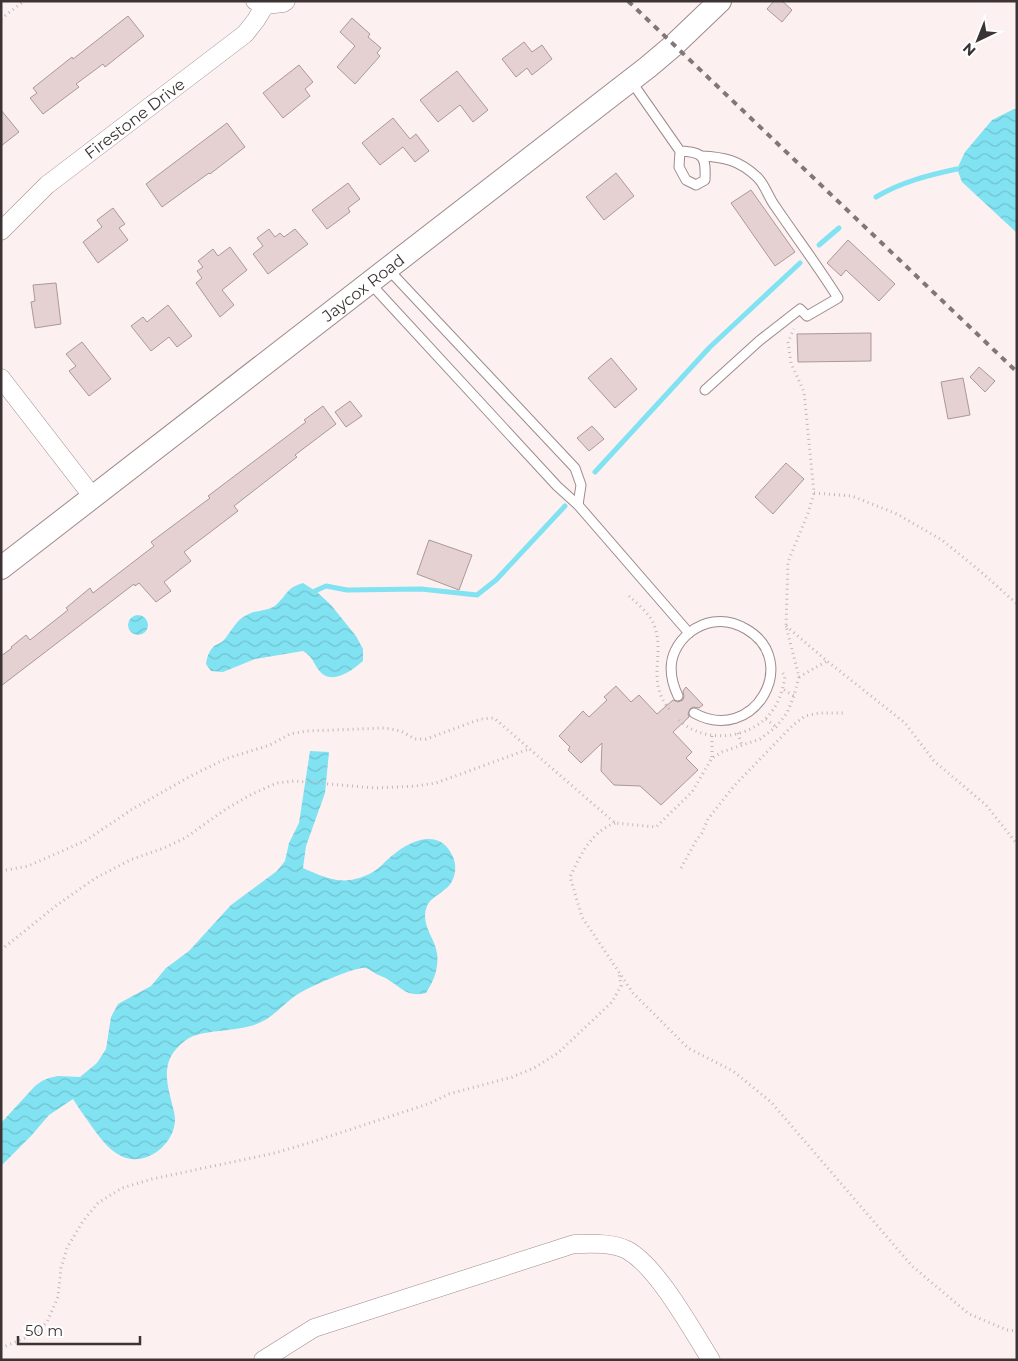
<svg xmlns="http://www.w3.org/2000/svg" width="1018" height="1361" viewBox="0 0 1018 1361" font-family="Montserrat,sans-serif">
<defs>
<pattern id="water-waves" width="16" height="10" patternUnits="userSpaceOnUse" patternTransform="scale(1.25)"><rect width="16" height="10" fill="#81e2f2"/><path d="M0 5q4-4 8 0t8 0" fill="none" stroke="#70c2d0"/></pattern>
</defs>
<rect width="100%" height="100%" fill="#fdf0f0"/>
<!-- water -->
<g fill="url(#water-waves)">
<polygon points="1014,109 1017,109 1017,233 962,182 957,169 965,152 992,120"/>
<path d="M303,583l14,9 14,13 25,31 7,13v12c-11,10 -33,26 -45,8 -5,-7 -6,-13 -15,-18l-48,8 -32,13 -12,-1 -5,-7c1,-7 3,-13 8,-18 3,-2 7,-3 10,-6 9,-11 13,-22 27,-27 8,-3 18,-2 25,-8 12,-11 10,-17 27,-22z"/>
<circle cx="138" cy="625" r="10"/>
<path d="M310,751l19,1 -4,41 -19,53 -3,22c16,7 34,16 52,11 5,-1 13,-4 18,-7 7,-4 13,-12 20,-17 19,-16 48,-27 60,2 3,7 3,15 0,22 -5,13 -21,16 -26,27 -7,19 7,30 10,47 2,15 -3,28 -11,40 -19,4 -22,-3 -37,-13 -4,-3 -9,-4 -13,-6 -3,-2 -7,-5 -10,-6 -10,-2 -58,20 -68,26 -13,8 -24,23 -39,29 -21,10 -56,5 -73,17 -29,21 -18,45 -12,72 5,19 -10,39 -27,45 -28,10 -45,-16 -59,-36 -5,-7 -10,-14 -15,-22l-24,16 -18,21 -30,30v-43l34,-37 7,-5 7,-3 9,-2 22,1 17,-14 9,-14 5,-32 7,-13 33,-18 15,-18 23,-17 42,-46 46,-34 8,-10 4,-18 10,-20z"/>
</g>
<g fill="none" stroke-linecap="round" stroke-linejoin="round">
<!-- stream -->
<g stroke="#81e2f2" stroke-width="5">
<path d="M876,197c25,-15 53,-22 81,-28"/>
<polyline points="819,245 839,228"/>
<polyline points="595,472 710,347 800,263"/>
<polyline points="315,591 326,586 347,590 421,589 477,595 496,580 565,506"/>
</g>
</g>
<!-- building -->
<g fill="#e5d1d1" stroke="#ab9897">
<polygon points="774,1 782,1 792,10 782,22 767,9"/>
<polygon points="128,16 144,36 105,67 103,64 76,84 79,87 43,114 30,98 37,93 33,88 72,57 73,59"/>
<polygon points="352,18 370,34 368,37 381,48 377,53 380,56 355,84 337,67 355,46 340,32"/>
<polygon points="524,42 532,52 542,45 552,59 532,75 527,68 516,77 502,59"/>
<polygon points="299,65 313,82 305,89 310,96 283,118 263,93"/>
<polygon points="457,71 488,110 473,122 460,105 438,122 420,100"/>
<polygon points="1,110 19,132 1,146"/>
<polygon points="393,118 410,139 416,134 429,151 415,162 403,147 380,165 362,143"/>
<polygon points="227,123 245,147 210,174 209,173 162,207 146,184"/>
<polygon points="616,173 634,196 604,220 586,197"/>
<polygon points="348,183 360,199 348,208 350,212 327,229 312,210"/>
<polygon points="751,190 795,252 775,266 731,203"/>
<polygon points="113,208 125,224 119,228 128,240 98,263 83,242 102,227 97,220"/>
<polygon points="269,229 275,237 280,233 284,237 295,229 308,244 268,274 253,254 263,246 257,238"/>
<polygon points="848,240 895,284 879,301 846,270 841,276 827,263"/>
<polygon points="230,247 247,270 222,290 234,305 220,317 196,283 202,278 197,271 203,267 198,261 213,249 218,256"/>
<polygon points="56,283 61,324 35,328 31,302 35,301 33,285"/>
<polygon points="168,305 192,336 177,347 169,337 151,351 131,326 143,317 147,322"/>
<polygon points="871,333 871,361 798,362 797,334"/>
<polygon points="82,342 111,379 89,396 69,371 76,366 66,354"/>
<polygon points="611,358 637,389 615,408 588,378"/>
<polygon points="979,367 995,381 985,392 970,377"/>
<polygon points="963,378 970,415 948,419 941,382"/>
<polygon points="350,401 362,416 346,427 335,412"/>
<polygon points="323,406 336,424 295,455 297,457 234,506 238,511 184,552 191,561 164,582 171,591 156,602 139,583 135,586 134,584 1,686 1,656 12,648 11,647 26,635 30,640 68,610 66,608 90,588 93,593 154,546 151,542 210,498 208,496 298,428 306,422 304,420"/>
<polygon points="592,426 604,439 589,451 577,438"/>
<polygon points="786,463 804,479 773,514 755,497"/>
<polygon points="429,540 472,555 459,590 417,574"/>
<polygon points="616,686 631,702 639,695 657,714 673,700 678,702 683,700 684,696 683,691 686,687 703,705 699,708 693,707 690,709 688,714 689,717 673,732 692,752 686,758 698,770 661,805 640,786 614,785 601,771 602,743 581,763 568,750 570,747 559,736 583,711 589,717 607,700 604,697"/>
</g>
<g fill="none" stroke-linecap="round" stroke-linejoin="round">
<defs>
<g id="service">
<path d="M631,81l49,70 -1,16 7,13 10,5 9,-5c1,-23 -1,-28 -25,-29"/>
<path d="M701,156c23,1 38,4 56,21 8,7 11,20 18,29 21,31 43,60 63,92l-31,18 -7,-7 -41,32 -54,49"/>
<polyline points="387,268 575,468 581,485 578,505"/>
<polyline points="369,282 557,486 578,505 689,633"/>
<path d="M678,696c-7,-15 -10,-30 -3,-45 7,-15 21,-26 38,-29 12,-2 23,1 33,7 56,32 8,117 -52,84"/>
</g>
<g id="minor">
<polyline points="255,1 265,5 283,3 286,1"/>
<path id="s1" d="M1,231l46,-46 198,-151 11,-14 9,-15"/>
<polyline points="1,378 93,497"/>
<path d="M263,1360l51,-32 260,-84c17,0 37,-2 53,6 30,16 65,80 84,110"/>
</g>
<g id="tertiary">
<path id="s2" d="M1,568l647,-501 26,-22 46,-44"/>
</g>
</defs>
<!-- service casing -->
<use href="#service" stroke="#9e8b8b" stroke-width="11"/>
<!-- minor casing -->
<use href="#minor" stroke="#9e8b8b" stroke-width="19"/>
<!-- tertiary casing -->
<use href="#tertiary" stroke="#9e8b8b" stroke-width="24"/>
<!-- path -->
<g stroke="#c3b7b7" stroke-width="3" stroke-dasharray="1 4" stroke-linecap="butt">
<polyline points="1,19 24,1"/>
<polyline points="814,493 852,496 897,514 942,540 980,571 1017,604"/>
<path d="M629,596c9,8 21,18 25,29 12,30 -9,56 16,85"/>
<polyline points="786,626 827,661 905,723 934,761 986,805 1017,844"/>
<polyline points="799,677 827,661"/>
<polyline points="784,690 794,696"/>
<polyline points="766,719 776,727"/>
<path d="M679,720c23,22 65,21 88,-3 11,-11 16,-26 18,-41l-3,-4"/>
<polyline points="738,733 742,746"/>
<polyline points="712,736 712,758"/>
<path d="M615,823c-24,9 -34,31 -45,54l12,40 51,76 55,55 45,23 38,31 141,164 57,48 38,16 10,1"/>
<polyline points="681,868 696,841 702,833 708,819 734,786 792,726 805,716 819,713 845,713"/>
<polyline points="1,871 28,866 85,841 131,810 189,777 225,759 270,745 290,734 307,731 385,728 401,731 415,739 426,739 481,719 494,718 615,823 656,827 692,792 712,758 722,752 760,739 776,727 787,713 794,696 799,677 786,626 788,562 808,513 814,493 804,392 791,363 788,342 794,329"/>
<polyline points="1,950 57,905 94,879 130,860 164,848 185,838 226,809 252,794 277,783 294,781 375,788 416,786 436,783 529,749"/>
<polyline points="1,1348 37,1333 47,1322 58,1297 61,1268 67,1248 83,1221 98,1203 122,1188 152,1179 275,1153 312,1142 428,1104 449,1094 512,1077 534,1068 558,1053 612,1002 621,986 619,972"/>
</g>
<!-- service -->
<use href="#service" stroke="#fff" stroke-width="9"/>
<!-- minor -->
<use href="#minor" stroke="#fff" stroke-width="18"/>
<!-- tertiary -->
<use href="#tertiary" stroke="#fff" stroke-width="22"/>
<!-- rail -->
<polyline stroke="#817777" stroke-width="4" stroke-dasharray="6 6" stroke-linecap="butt" points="628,1 1017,372"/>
</g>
<g text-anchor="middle" stroke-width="5" stroke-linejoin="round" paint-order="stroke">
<!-- street labels -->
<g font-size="16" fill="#3c3434" stroke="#fff">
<text dy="6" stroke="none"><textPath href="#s1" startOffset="175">Firestone Drive</textPath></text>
<text dy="6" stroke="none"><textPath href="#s2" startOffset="458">Jaycox Road</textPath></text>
</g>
</g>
<!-- border -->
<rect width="1018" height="1361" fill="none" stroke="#3c3434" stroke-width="5"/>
<!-- north arrow -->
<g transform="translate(978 40) rotate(223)" stroke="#ffffff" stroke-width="4" paint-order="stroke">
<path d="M0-4L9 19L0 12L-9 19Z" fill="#3c3434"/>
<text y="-8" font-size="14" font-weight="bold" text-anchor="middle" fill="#3c3434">N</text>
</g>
<!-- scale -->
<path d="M18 1336v8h122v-8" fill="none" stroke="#3c3434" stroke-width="2.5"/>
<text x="25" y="1336" font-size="15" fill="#3c3434" stroke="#ffffff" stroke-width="4" paint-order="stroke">50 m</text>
</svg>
